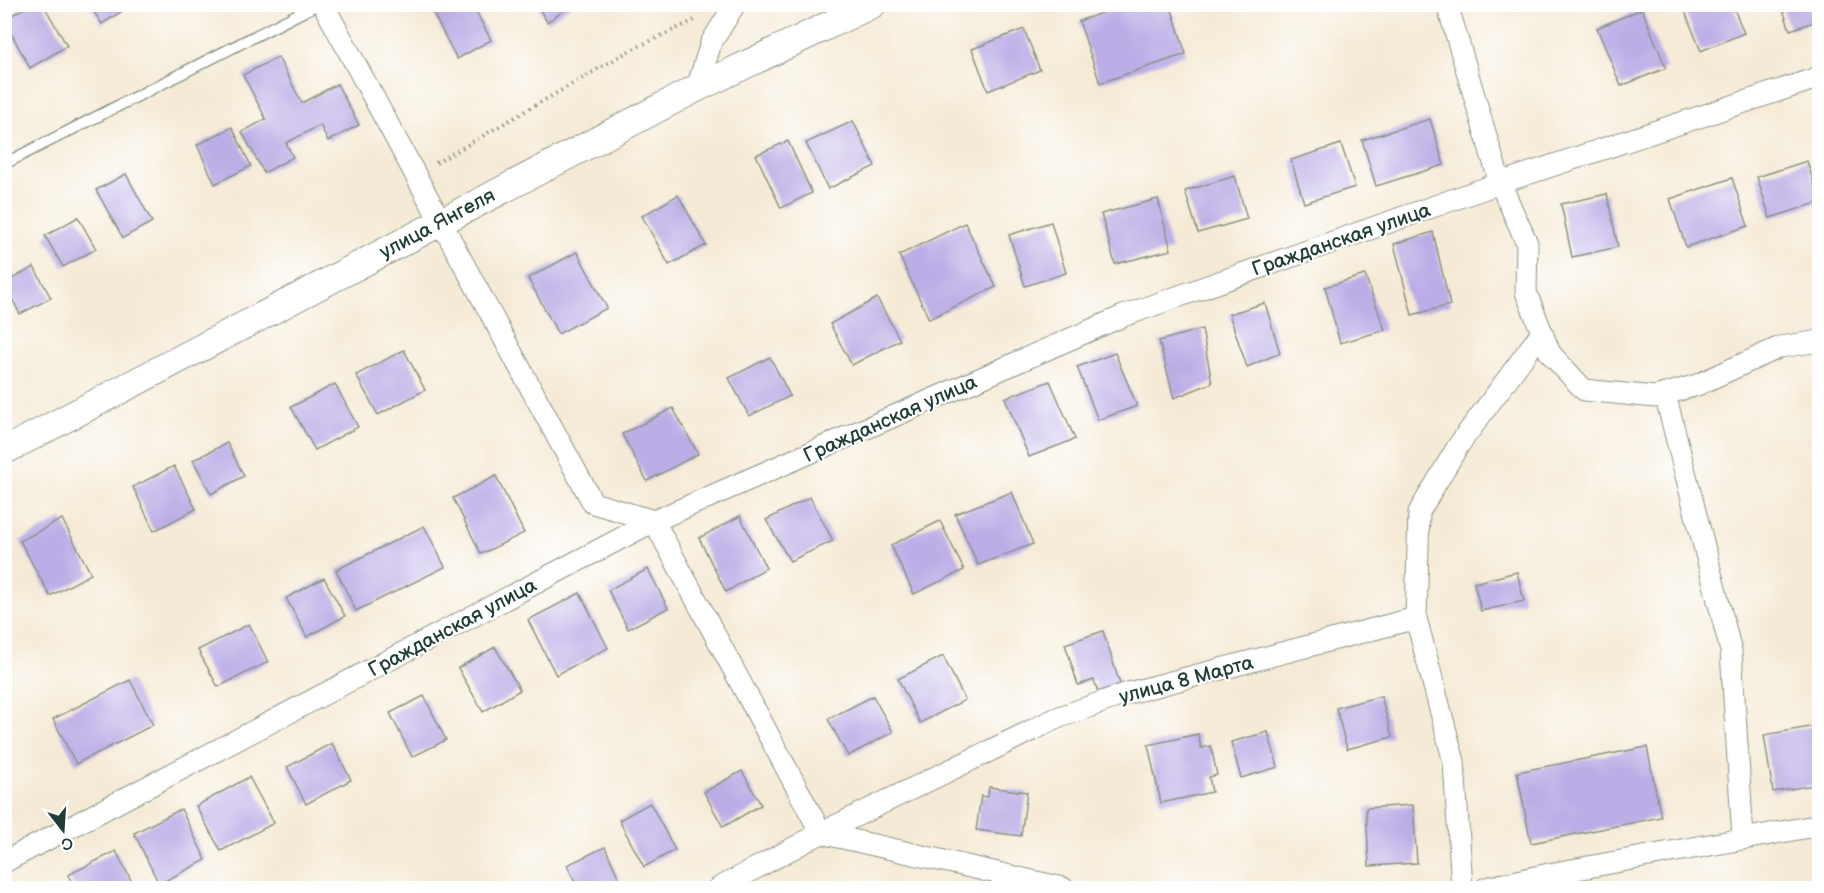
<svg xmlns="http://www.w3.org/2000/svg" width="1824" height="893" viewBox="0 0 1824 893" font-family="'Balsamiq Sans',sans-serif">
<rect width="100%" height="100%" fill="#fff"/>
<filter id="ink" filterUnits="userSpaceOnUse"><feTurbulence type="fractalNoise" baseFrequency=".0167" numOctaves="2"/><feDisplacementMap in="SourceGraphic" scale="12" xChannelSelector="R" yChannelSelector="G"/><feConvolveMatrix kernelMatrix="1 2 1 2 8 2 1 2 1" color-interpolation-filters="sRGB"/></filter>
<filter id="wash" filterUnits="userSpaceOnUse"><feTurbulence type="fractalNoise" baseFrequency=".008" numOctaves="4" result="noise"/><feDisplacementMap in="SourceGraphic" scale="24" xChannelSelector="R" yChannelSelector="G"/><feGaussianBlur stdDeviation="1.35" result="paint"/><feColorMatrix in="noise" values="0 0 0 0 0 0 0 0 0 0 0 0 0 0 0 0 0 1.4 0 .05"/><feComposite in="paint" operator="in"/></filter>
<g filter="url(#wash)">
<rect width="100%" height="100%" fill="#f5ead5"/>
<g id="blocks">
<!-- building -->
<g fill="#bcade6">
<polygon points="30,4 43,4 67,46 30,68 4,20"/>
<polygon points="89,4 133,4 102,24"/>
<polygon points="453,4 472,4 491,40 457,59 434,15"/>
<polygon points="536,4 573,4 547,22"/>
<polygon points="1127,4 1170,4 1186,54 1100,83 1079,21"/>
<polygon points="1682,4 1732,4 1744,33 1701,51"/>
<polygon points="1781,4 1820,4 1820,20 1790,30"/>
<polygon points="1642,9 1666,68 1621,86 1597,28"/>
<polygon points="1024,29 1040,70 988,91 972,49"/>
<polygon points="278,57 302,103 337,84 359,125 328,141 320,125 286,143 293,157 264,173 242,132 266,119 243,75"/>
<polygon points="1430,119 1444,165 1376,186 1362,140"/>
<polygon points="853,121 875,166 828,189 806,143"/>
<polygon points="232,127 251,166 215,184 197,145"/>
<polygon points="788,141 812,193 781,208 756,155"/>
<polygon points="1341,144 1355,187 1304,203 1291,160"/>
<polygon points="1807,161 1820,202 1770,218 1757,177"/>
<polygon points="126,174 152,222 123,238 96,190"/>
<polygon points="1235,176 1247,219 1198,233 1185,191"/>
<polygon points="1732,178 1748,226 1686,247 1670,199"/>
<polygon points="1607,194 1618,247 1572,257 1561,204"/>
<polygon points="678,195 706,245 669,265 642,216"/>
<polygon points="1158,199 1171,250 1115,264 1101,214"/>
<polygon points="78,217 96,249 63,267 45,236"/>
<polygon points="1051,222 1066,273 1025,286 1009,235"/>
<polygon points="965,223 996,287 929,319 899,255"/>
<polygon points="1433,232 1450,305 1412,315 1394,244"/>
<polygon points="577,252 607,308 558,334 528,278"/>
<polygon points="34,267 51,298 20,314 4,283"/>
<polygon points="1365,275 1385,330 1340,343 1325,287"/>
<polygon points="877,298 900,340 852,365 830,324"/>
<polygon points="1265,303 1280,353 1247,367 1229,314"/>
<polygon points="1202,329 1212,383 1174,398 1159,341"/>
<polygon points="404,350 425,390 378,415 356,375"/>
<polygon points="1115,353 1137,406 1098,420 1077,367"/>
<polygon points="770,357 790,396 749,416 729,378"/>
<polygon points="1050,381 1075,439 1029,457 1005,398"/>
<polygon points="335,384 358,427 315,450 291,407"/>
<polygon points="673,408 698,454 647,481 622,434"/>
<polygon points="227,443 244,476 211,494 193,460"/>
<polygon points="174,466 196,509 154,531 133,487"/>
<polygon points="496,476 524,533 481,554 453,498"/>
<polygon points="1012,492 1033,544 978,565 955,514"/>
<polygon points="810,497 833,541 790,561 766,520"/>
<polygon points="740,516 766,568 726,592 699,538"/>
<polygon points="62,519 91,574 50,596 20,541"/>
<polygon points="940,521 964,570 914,594 891,545"/>
<polygon points="424,526 445,567 356,611 336,570"/>
<polygon points="648,569 668,608 628,629 608,590"/>
<polygon points="1517,572 1524,601 1481,611 1474,583"/>
<polygon points="324,578 345,616 307,637 286,598"/>
<polygon points="580,593 608,648 556,675 528,620"/>
<polygon points="249,624 268,662 218,687 198,650"/>
<polygon points="1103,631 1120,684 1098,692 1094,680 1078,685 1065,644"/>
<polygon points="495,647 520,690 483,712 458,668"/>
<polygon points="943,656 965,700 920,723 898,679"/>
<polygon points="130,680 153,725 76,764 53,719"/>
<polygon points="424,696 446,740 412,757 390,713"/>
<polygon points="873,696 893,732 848,756 828,719"/>
<polygon points="1381,696 1392,737 1347,749 1336,708"/>
<polygon points="1815,726 1820,739 1820,784 1773,792 1764,735"/>
<polygon points="1268,732 1278,767 1241,778 1231,742"/>
<polygon points="1198,734 1201,748 1211,746 1217,775 1209,777 1212,792 1161,803 1148,745"/>
<polygon points="332,743 351,780 306,804 287,767"/>
<polygon points="1647,747 1661,817 1531,843 1517,772"/>
<polygon points="742,771 761,805 723,827 704,792"/>
<polygon points="249,777 274,823 221,851 196,806"/>
<polygon points="989,787 1027,792 1021,836 976,830 981,796 988,797"/>
<polygon points="650,803 675,850 644,867 619,820"/>
<polygon points="1413,805 1417,863 1369,866 1366,808"/>
<polygon points="181,809 206,860 159,884 134,833"/>
<polygon points="605,847 621,883 609,888 578,888 567,865"/>
<polygon points="116,851 135,888 75,888 68,875"/>
</g>
</g>
</g>
<g filter="url(#ink)">
<use href="#blocks" fill-opacity="0" stroke="#8a9484" stroke-width="1.5"/>
<g fill="none" stroke-linecap="round" stroke-linejoin="round">
<defs>
<polyline id="service" points="4,164 318,4"/>
<g id="minor">
<polyline points="323,4 593,503 654,521 821,833 1063,888"/>
<polyline points="1447,4 1500,183 1527,243 1526,292 1550,353 1584,390 1655,397 1697,385 1780,347 1820,341"/>
<polyline points="697,88 711,43 735,4"/>
<polyline points="1665,394 1731,651 1743,838"/>
<polyline points="1416,618 1419,512 1458,446 1542,332"/>
<polyline points="4,862 654,521 1123,316 1500,183 1820,77"/>
<polyline points="719,888 821,833 1057,718 1125,694 1416,618 1454,762 1462,888"/>
<polyline points="1486,888 1549,874 1820,825"/>
</g>
<polyline id="tertiary" points="4,451 697,88 873,4"/>
</defs>
<!-- service casing -->
<use href="#service" stroke="#8a9484" stroke-width="13"/>
<!-- minor casing -->
<use href="#minor" stroke="#8a9484" stroke-width="23"/>
<!-- tertiary casing -->
<use href="#tertiary" stroke="#8a9484" stroke-width="29"/>
<!-- path -->
<polyline stroke="#8a9484" stroke-width="4" stroke-dasharray="1.5 4.5" stroke-linecap="butt" points="436,163 629,51 697,19"/>
<!-- service -->
<use href="#service" stroke="#fff" stroke-width="10"/>
<!-- minor -->
<use href="#minor" stroke="#fff" stroke-width="21"/>
<!-- tertiary -->
<use href="#tertiary" stroke="#fff" stroke-width="27"/>
</g>
</g>
<g text-anchor="middle" stroke-width="4.5" stroke-linejoin="round" paint-order="stroke">
<!-- street labels -->
<g font-size="20" fill="#1f3d34" stroke="#fff">
<text transform="translate(437 223) rotate(-28)" y="7">улица Янгеля</text>
<text transform="translate(1341 239) rotate(-19)" y="7">Гражданская улица</text>
<text transform="translate(890 418) rotate(-24)" y="7">Гражданская улица</text>
<text transform="translate(452 627) rotate(-28)" y="7">Гражданская улица</text>
<text transform="translate(1186 679) rotate(-15)" y="7">улица 8 Марта</text>
</g>
</g>
<!-- margin -->
<rect width="1824" height="893" fill="none" stroke="#fff" stroke-width="24"/>
<!-- north arrow -->
<g transform="translate(63 830) rotate(163)" stroke="#ffffff" stroke-width="4.5" paint-order="stroke">
<path d="M0-4.5L10 22L0 15L-10 22Z" fill="#1f3d34"/>
<text y="-9" font-size="16" font-weight="bold" text-anchor="middle" fill="#1f3d34">С</text>
</g>
</svg>
